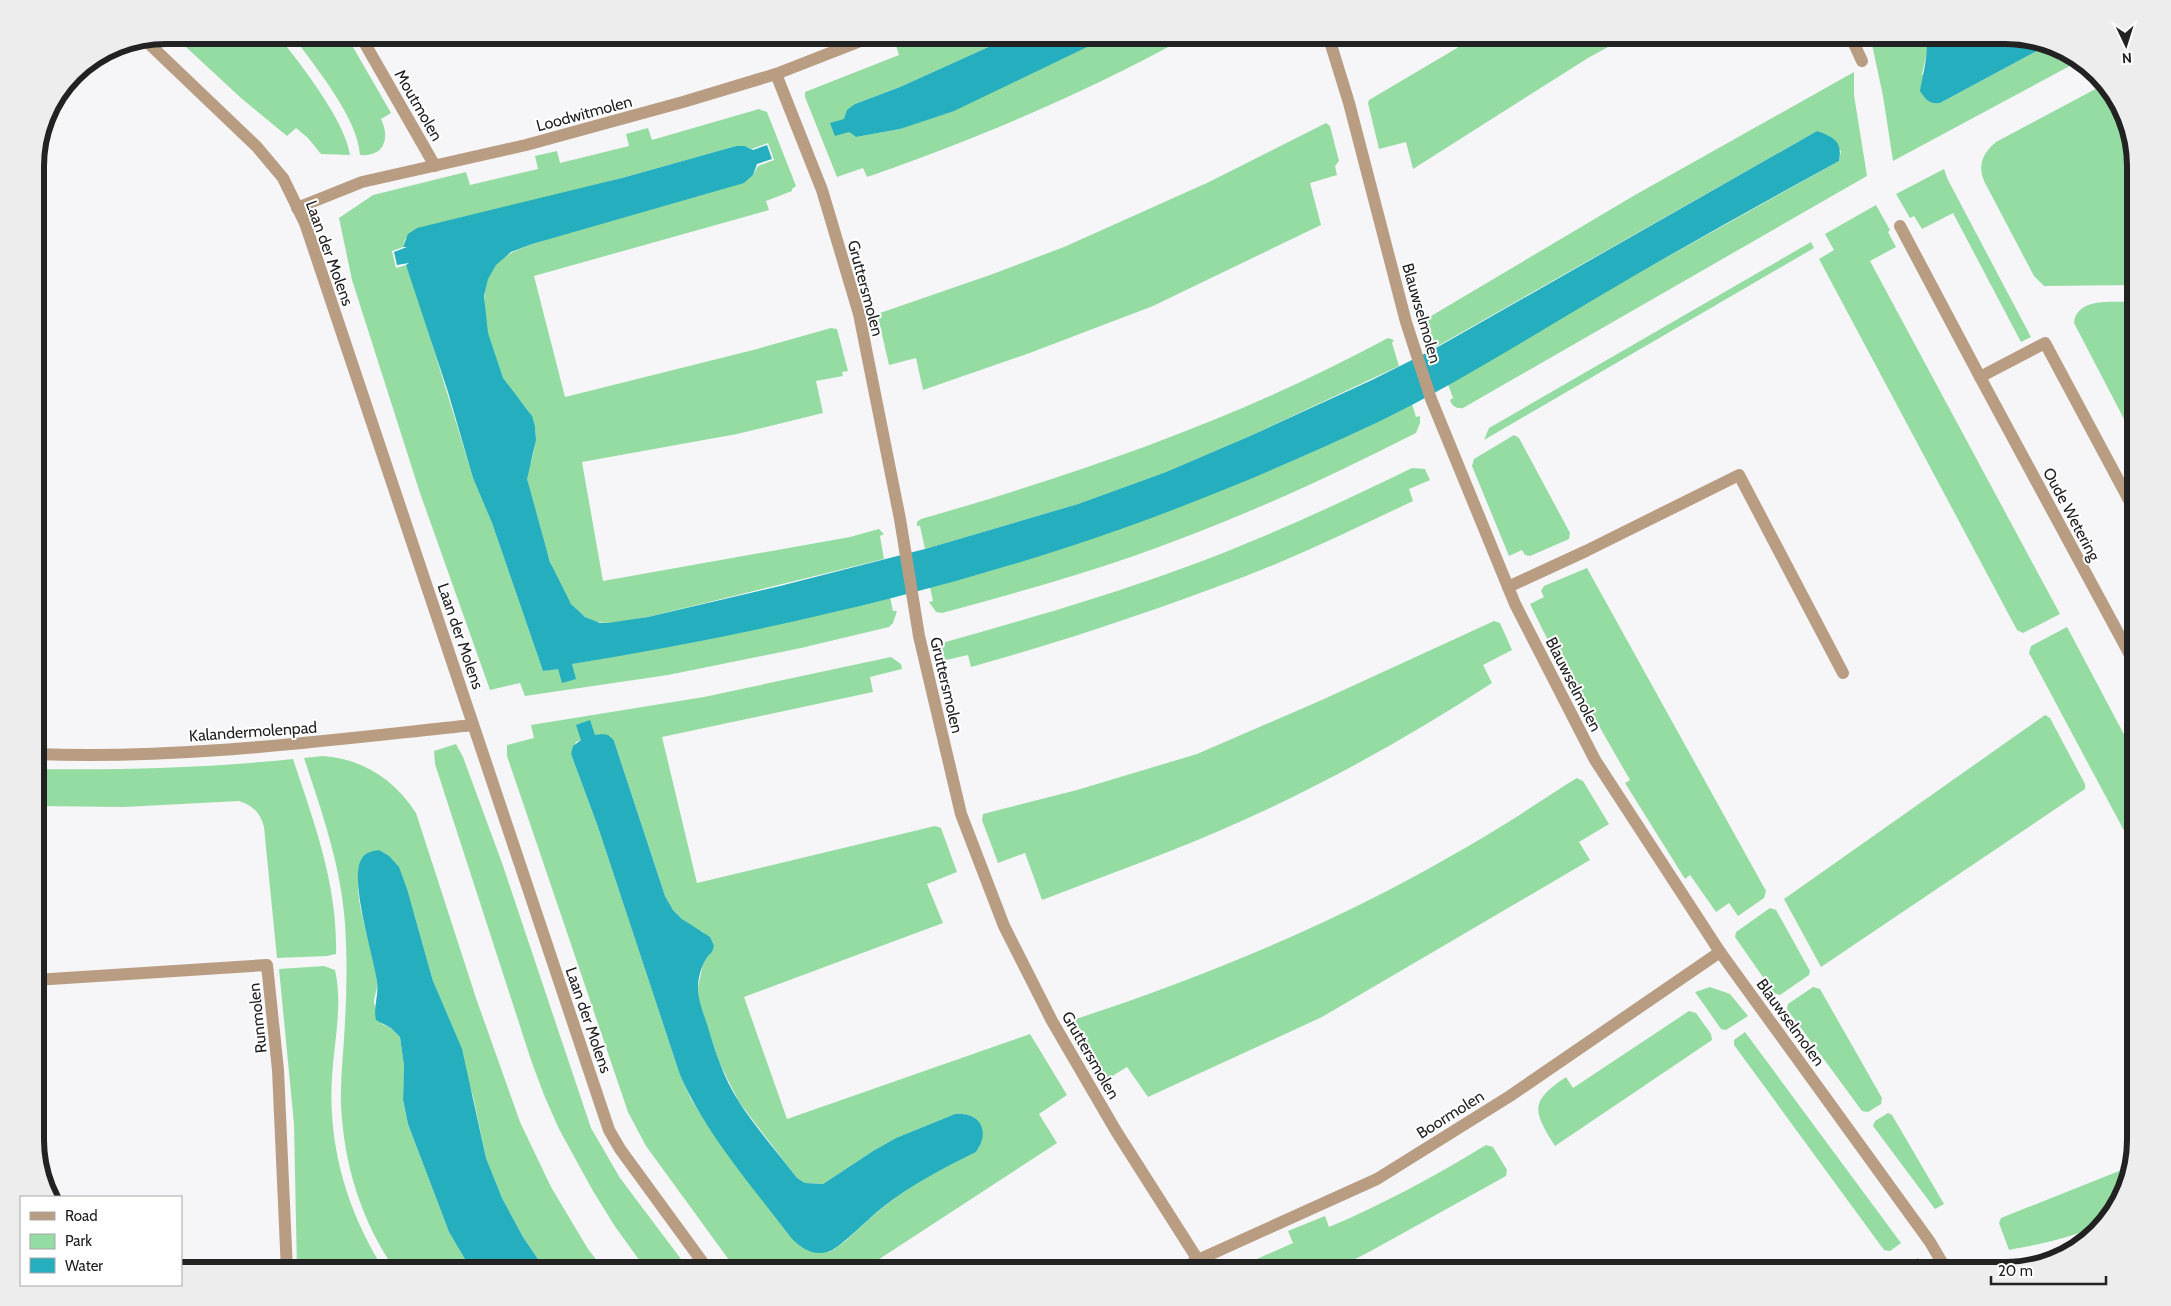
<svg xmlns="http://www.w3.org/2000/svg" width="2171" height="1306" viewBox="0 0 2171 1306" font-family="Cabin,sans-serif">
<rect width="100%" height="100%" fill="#f6f6f8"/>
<!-- green -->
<g fill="#95dca3" fill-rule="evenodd">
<path d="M173,35h104c22,26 69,87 73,120l-29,-1 -13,-16 -12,-10 -9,8 -46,-38z"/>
<path d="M292,35h54l45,78 -10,6c9,19 4,38 -21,36 -2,-37 -46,-90 -68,-120z"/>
<path d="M914,35h2l4,10 26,-10h69l-115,52 -45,17 -10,14 5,15 6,4 44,-8 212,-94h78c-106,59 -209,102 -323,142l-4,-9 -26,9 -32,-80v-5l94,-37 -4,-12z"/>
<polygon points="1479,35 1630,35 1588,58 1413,169 1406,142 1379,149 1368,103 1369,100"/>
<polygon points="1870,35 1926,35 1928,48 1922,74 1940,103 2046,46 2071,53 2079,61 1893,161 1883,96"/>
<polygon points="1969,35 2007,35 1987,46 1974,43"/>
<path d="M1854,72v23l13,81 -404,232c-7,1 -11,-2 -13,-8l3,-2 -5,-14 171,-100 220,-123 2,-10 -24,-20 -381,216 -8,-22h-3l1,-6 209,-124z"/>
<path d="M2103,85l15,15 18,57v128l-92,1 -10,-10 -49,-93c-8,-17 -3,-29 11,-41z"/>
<path d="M759,109l8,3 29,74 -4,3v2l-26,10 3,9 -235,66 31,121 192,-48 74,-21 6,1 11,42 -6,1 1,4 -27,5 7,32 -86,21 -155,28 21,119 247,-44 29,-8 5,5 -4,2 4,23 -236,58c-18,3 -40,10 -57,3 -33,-14 -45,-73 -54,-104 -4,-12 -9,-25 -10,-37 -1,-5 2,-9 3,-14 4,-11 7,-26 5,-38 -3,-20 -24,-32 -33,-50 -13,-27 -29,-87 -6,-113 10,-10 23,-15 36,-20l221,-69 5,-9 16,-6 -6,-17 -16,6 -7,-3h-9l-331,93 -2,8 -11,4 4,17 10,-3 10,26 57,187 19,45 51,148 15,-3 4,14 9,-18c108,-18 214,-42 319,-67l3,14h4l-4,12 -4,4 -88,21 -133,27 -143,21 -5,-13 -30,7 -70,-197 -68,-213 -13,-62 34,-23 93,-23 4,13 68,-16 -3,-13 22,-5 3,12 69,-17 -3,-12 22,-6 4,12z"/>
<polygon points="1326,123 1330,126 1339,161 1335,166 1337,175 1310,183 1321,225 1153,306 1027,354 923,390 916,358 889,365 878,317 880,313 990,275 1064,247 1209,182"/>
<polygon points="1944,169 1948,180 2031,337 2021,342 1953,213 1922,229 1914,216 1910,218 1896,194"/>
<polygon points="1876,205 1890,230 1888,232 1896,247 1870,261 2060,614 2023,633 2017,630 1819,259 1834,250 1825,234"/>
<polygon points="1811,242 1814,248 1484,440 1489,428"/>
<path d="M2136,302v140l-62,-119c3,-27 41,-20 62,-21z"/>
<path d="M1388,338l6,2 -2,3 7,23 -149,70 -84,36 -88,32 -153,45 -5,-23h-3v-4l4,-3c161,-46 319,-101 467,-181z"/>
<path d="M1412,404l4,13 4,-1v7l-4,10c-92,47 -187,90 -285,124 -62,21 -126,39 -189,56l-6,-1 -7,-10 4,-1 -3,-14c95,-24 187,-56 278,-92 69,-27 138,-56 204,-91z"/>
<polygon points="1514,435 1519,438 1570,533 1569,539 1530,556 1525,555 1522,550 1509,556 1472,466 1474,459"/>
<path d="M1412,468l13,1 5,11 -21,9 4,12c-55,26 -110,53 -167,75 -90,34 -181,65 -275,91l-3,-12 -31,7 5,-19c78,-22 156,-44 233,-72 81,-29 159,-65 237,-103z"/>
<polygon points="1587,568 1766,891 1764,898 1738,916 1729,903 1716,912 1690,875 1685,879 1625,783 1630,780 1599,726 1594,728 1565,675 1530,604 1544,597 1541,591 1544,586"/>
<path d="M1494,621l6,2 12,27 -29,15 9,18c-78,51 -160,97 -246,136 -66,30 -136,55 -204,81l-17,-47 -27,10 -16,-43 1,-6 94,-24 120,-36 127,-55z"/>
<polygon points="2067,627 2136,757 2136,853 2029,653 2031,646"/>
<path d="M891,657l10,7 1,5 -32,8 3,15 -211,45 35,146 238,-57 6,2 16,44 -30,12 16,39 -199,74 43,122 243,-85 37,61 -28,19 18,29 -196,128h-124l-91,-125 -18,-34 -121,-356v-11l27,-7 -3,-13 173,-28zM581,740l33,1 51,155 8,14 9,9 12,9 9,4 11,14 -11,18 -5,23 1,14 20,61 20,40 58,76 8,5 18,1 50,-33 23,-13 59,-24c24,-2 35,18 21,38 -32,15 -62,31 -90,53 -17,12 -41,40 -57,47l-37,-13 -82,-110 -19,-30 -11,-24 -82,-248 -27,-73 5,-12z"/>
<polygon points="2045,715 2050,718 2085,784 2085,789 1821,967 1784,899"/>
<polygon points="456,744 463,757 502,863 591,1128 620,1178 690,1271 647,1271 614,1225 593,1191 559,1129 544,1095 531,1060 435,764 434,751"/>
<path d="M323,756c40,3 71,23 93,57l60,185 44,124 31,65 37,62 17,22h-59l-23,-34 -21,-39 -16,-40 -13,-62 -27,-82 -13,-33 -19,-67 -52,-57c-14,41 12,85 15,126 1,6 -3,13 -3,19 1,7 6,15 8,22l9,4 9,9 4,29 -1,35 5,23 41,108 23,39h-76c-35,-50 -52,-106 -55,-166 -1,-28 3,-56 4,-84 2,-32 2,-65 0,-98 -4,-57 -23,-111 -41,-165z"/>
<path d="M293,759c21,63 45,127 43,195l-9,2 -50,2 -13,-131c-4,-15 -11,-21 -25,-26l-115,6 -89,-1v-37c87,1 172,-1 258,-10z"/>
<path d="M1577,778l6,3 26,43 -30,18 11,18 -268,157 -174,80 -21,-30 -21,13 -32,-54 2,-7c121,-40 240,-88 352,-150 27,-15 55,-31 82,-48 22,-14 44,-29 67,-43z"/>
<polygon points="1770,908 1776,910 1810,971 1809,975 1780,995 1774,993 1735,937 1736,932"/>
<path d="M324,966l11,4c8,34 -1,73 -3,107 -4,65 13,127 46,183l-4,7 -7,4h-70l-3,-147 -15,-155z"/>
<polygon points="1710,987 1730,994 1748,1016 1726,1030 1721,1029 1695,992"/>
<polygon points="1813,987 1820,989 1882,1098 1881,1104 1868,1112 1862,1111 1787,1009 1788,1004"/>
<path d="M1689,1011l7,2 15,21 1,6 -157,106c-22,-35 -26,-44 11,-69l7,11z"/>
<polygon points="1745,1032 1901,1243 1890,1251 1884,1250 1734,1045 1734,1040"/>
<polygon points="1888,1113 1892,1115 1944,1204 1935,1209 1873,1126 1875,1121"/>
<path d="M1486,1145l7,2 14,23 -1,6 -137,76 -38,19h-101l63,-28 -5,-12 37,-15 4,11c55,-23 106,-51 157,-82z"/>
<path d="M2129,1167c-3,12 -5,27 -10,38 -15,29 -80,39 -110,45l-10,-27 2,-5z"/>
<polygon points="1918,1258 1922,1271 1891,1271"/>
</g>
<!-- water -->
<g fill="#25aebe">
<polygon points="1015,35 1112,35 954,111 900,129 856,137 849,132 835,136 830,123 844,119 847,110 855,104 900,87"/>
<path d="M1926,35h43l5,8 13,3 20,-11 39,11 -106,57c-11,1 -14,-3 -20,-12 3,-19 9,-36 6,-56z"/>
<path d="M1817,131c16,6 26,10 22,30 -82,45 -165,91 -246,139 -71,42 -142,87 -217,123 -83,39 -168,75 -255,106 -175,62 -366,105 -549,135l4,15 -14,4 -4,-14 -15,2 -51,-148 -19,-45 -25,-86 -42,-127 3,-2 -12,2 -3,-13 13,-5h-4l5,-13 9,-6 205,-50 114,-32h9l8,4 14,-5 5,14 -15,5 -4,11 -9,8 -212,61 -21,8 -15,13 -8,14 -4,17 4,37 15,45 29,38 3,10 1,14 -9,39 23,83 21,42 14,13 15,6h8l40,-6 132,-31 145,-37 153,-45 88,-32 84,-36 122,-56 64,-32z"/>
<path d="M590,720l5,15c9,-1 13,-2 19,6l51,155 8,14 9,9 28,18 4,9 -2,6c-9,7 -14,24 -14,35 0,13 5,25 9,37 8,27 16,53 32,78 17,26 39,51 58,76l8,5 18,1 50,-33 23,-13 59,-24c25,-2 36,17 21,38 -32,16 -64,32 -93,55 -12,9 -42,40 -53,44 -16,6 -27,-2 -38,-12 -39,-52 -85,-103 -112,-164l-82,-248 -27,-73 2,-8 8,-6 -5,-15z"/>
<path d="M379,850l10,6 10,11 8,22 26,92 29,68 24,109 16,40 21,39 23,34h-74l-23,-39 -41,-108 -5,-24 1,-34 -4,-29 -9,-9 -15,-8c-3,-13 3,-25 1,-38 -3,-26 -29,-103 -15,-124 4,-6 11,-7 17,-8z"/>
</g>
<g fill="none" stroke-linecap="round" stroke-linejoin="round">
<!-- service -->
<polyline stroke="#b99d82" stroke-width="12" points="1508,587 1586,551 1739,475 1843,673"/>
<!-- minor -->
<g stroke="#b99d82" stroke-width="12">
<polyline points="360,35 435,166"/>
<polyline points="1328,35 1349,103 1406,322 1431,399 1515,604 1595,760 1720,952 1930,1242 1947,1271"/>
<polyline points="1850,35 1862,61"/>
<polyline points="144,39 257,147 283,178 305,223 609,1130 620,1149 709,1271"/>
<polyline points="776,74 822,190 859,314 900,519 919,636 961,814 1004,926 1052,1021 1116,1131 1198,1260"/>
<polyline points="297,208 362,182 526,145 683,102 776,74 876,35"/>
<polyline points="1900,226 1980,377"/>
<polyline points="2136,513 2045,343 1980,377 2136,666"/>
<path d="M35,754c147,6 293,-14 438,-29"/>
<polyline points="35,980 267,965 278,1070 287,1271"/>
<polyline points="1178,1271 1198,1260 1377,1179 1510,1096 1720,952"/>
</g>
</g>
<g text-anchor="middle" stroke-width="4" stroke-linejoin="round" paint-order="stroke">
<!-- street labels -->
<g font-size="16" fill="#222223" stroke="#fff">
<text transform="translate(419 105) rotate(60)" y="6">Moutmolen</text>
<text transform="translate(584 113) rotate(-15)" y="6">Loodwitmolen</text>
<text transform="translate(330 253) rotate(70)" y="6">Laan der Molens</text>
<text transform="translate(866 288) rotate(75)" y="6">Gruttersmolen</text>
<text transform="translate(1422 313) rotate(74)" y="6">Blauwselmolen</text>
<text transform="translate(2072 514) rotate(62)" y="6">Oude Wetering</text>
<text transform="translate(461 636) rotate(71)" y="6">Laan der Molens</text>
<text transform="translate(1574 684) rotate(63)" y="6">Blauwselmolen</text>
<text transform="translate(947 685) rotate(77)" y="6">Gruttersmolen</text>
<text transform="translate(253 731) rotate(-4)" y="6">Kalandermolenpad</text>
<text transform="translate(257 1018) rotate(-96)" y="6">Runmolen</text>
<text transform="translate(589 1020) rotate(71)" y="6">Laan der Molens</text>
<text transform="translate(1791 1022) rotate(54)" y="6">Blauwselmolen</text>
<text transform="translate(1091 1055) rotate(60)" y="6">Gruttersmolen</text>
<text transform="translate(1450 1114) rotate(-32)" y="6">Boormolen</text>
</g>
</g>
<!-- crop -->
<path d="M0 0H2171V1306H0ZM166 44H2005A122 122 0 0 1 2127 166V1140A122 122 0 0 1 2005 1262H166A122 122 0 0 1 44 1140V166A122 122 0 0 1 166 44Z" fill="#ededed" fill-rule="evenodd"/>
<path fill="none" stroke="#222223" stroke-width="6" d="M166 44H2005A122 122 0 0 1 2127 166V1140A122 122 0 0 1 2005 1262H166A122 122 0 0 1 44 1140V166A122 122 0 0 1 166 44Z"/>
<!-- legend -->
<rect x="20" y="1196" width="162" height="90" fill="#ffffff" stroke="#a7a7a7"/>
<rect x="30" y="1212" width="25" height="8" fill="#b99d82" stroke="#a7a7a7"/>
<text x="65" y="1221" font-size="15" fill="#222223">Road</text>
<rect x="30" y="1234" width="25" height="15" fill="#95dca3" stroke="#a7a7a7"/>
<text x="65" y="1246" font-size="15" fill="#222223">Park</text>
<rect x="30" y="1258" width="25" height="15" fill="#25aebe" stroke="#a7a7a7"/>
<text x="65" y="1271" font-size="15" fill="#222223">Water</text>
<!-- north arrow -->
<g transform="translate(2126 45) rotate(176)" stroke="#ffffff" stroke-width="4" paint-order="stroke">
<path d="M0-4L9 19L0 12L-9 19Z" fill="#222223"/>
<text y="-8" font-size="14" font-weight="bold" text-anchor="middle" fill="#222223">N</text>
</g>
<!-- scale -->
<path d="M1991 1276v8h115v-8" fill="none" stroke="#222223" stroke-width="2.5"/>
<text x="1998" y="1276" font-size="15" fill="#222223" stroke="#ffffff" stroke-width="4" paint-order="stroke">20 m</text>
</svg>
